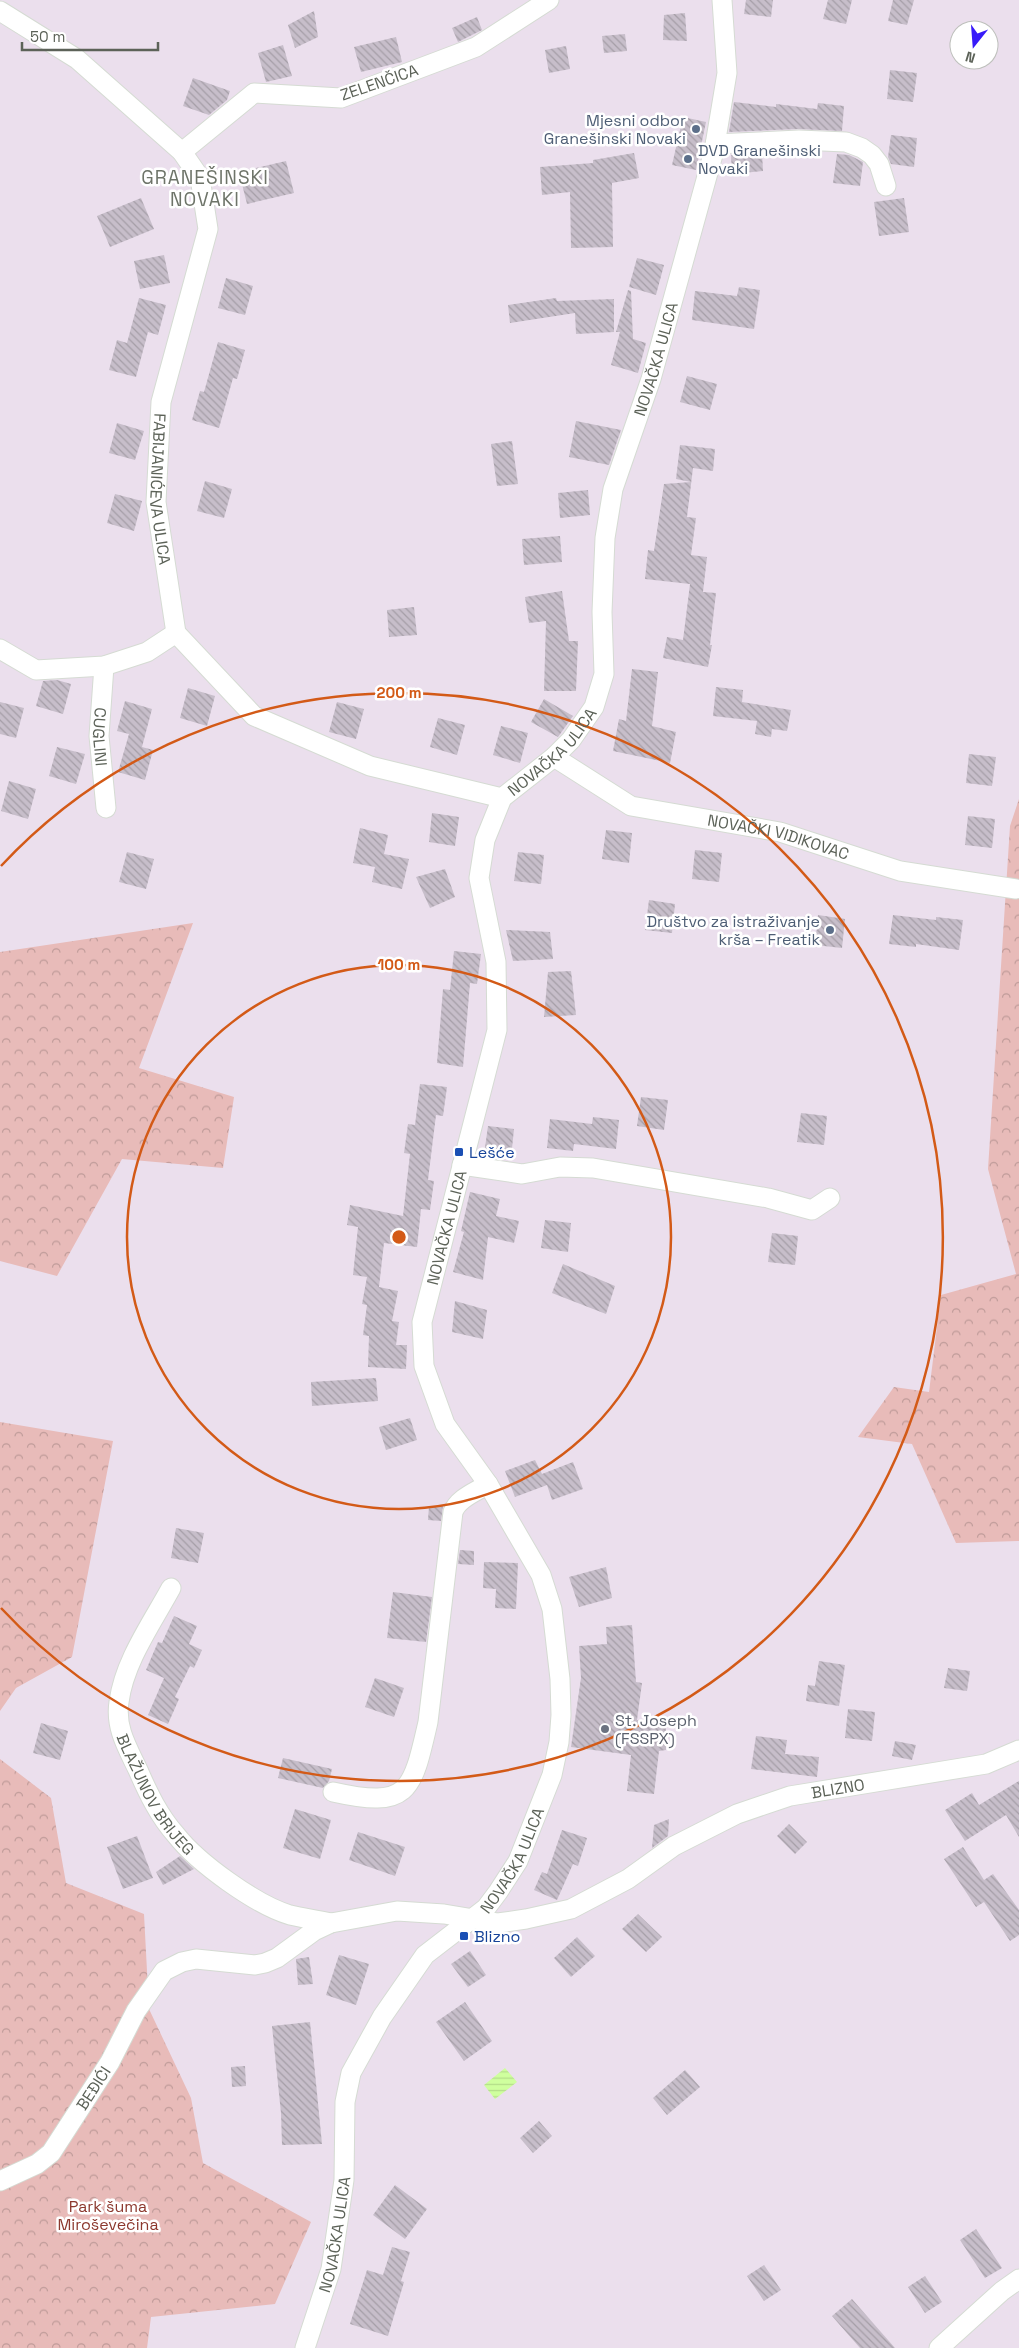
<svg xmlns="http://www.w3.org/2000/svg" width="1019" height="2348" viewBox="0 0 1019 2348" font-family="'Space Grotesk',sans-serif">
<defs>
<pattern id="forest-crowns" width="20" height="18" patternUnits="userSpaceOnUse" patternTransform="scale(1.25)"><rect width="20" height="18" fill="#e8bbb9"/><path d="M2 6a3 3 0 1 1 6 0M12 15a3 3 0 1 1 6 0" fill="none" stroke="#bf9b99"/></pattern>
<pattern id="water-rules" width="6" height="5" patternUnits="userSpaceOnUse" patternTransform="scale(1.25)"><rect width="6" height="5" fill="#cfff9e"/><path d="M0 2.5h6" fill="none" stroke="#b4dd8a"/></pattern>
<pattern id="building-back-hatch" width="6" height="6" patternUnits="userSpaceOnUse" patternTransform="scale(1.25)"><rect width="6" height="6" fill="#c7beca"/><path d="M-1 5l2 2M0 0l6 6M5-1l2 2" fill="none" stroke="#a59ea7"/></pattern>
</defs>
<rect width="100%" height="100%" fill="#ebdfed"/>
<!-- forest -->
<g fill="url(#forest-crowns)">
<polygon points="1019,799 1019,1541 956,1543 912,1444 858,1437 894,1387 929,1392 941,1295 1016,1274 988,1169 1010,826"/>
<polygon points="193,923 139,1068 234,1097 223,1168 122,1159 57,1276 0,1261 0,952"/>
<polygon points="0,1422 113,1441 72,1657 16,1688 0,1711"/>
<polygon points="0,1759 51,1798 66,1883 144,1914 149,2009 191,2098 203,2163 311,2222 275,2304 151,2317 147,2348 0,2348"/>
</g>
<!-- water -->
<polygon fill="url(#water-rules)" points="505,2068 517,2082 495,2099 484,2085"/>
<!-- building -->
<g fill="url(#building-back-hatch)">
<polygon points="746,0 773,0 771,17 744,14"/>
<polygon points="828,0 852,0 846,24 823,19"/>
<polygon points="893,0 914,0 907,25 888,21"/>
<polygon points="314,11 318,37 295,48 288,25"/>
<polygon points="685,13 687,41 663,40 664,15"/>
<polygon points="477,17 482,30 458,42 452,28"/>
<polygon points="625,34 627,51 604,53 602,36"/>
<polygon points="396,37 402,62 361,72 354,47"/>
<polygon points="283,45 292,76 266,82 258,53"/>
<polygon points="566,46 570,69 549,73 545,50"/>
<polygon points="890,70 917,73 913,102 887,99"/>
<polygon points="193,78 230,91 227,100 209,115 183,106"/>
<polygon points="734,102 776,107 776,104 817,109 818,103 844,106 842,131 798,129 729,132"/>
<polygon points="683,117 706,122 696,170 672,165"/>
<polygon points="891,135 917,138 914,167 891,164 888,157"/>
<polygon points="634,153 639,178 612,183 613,247 571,248 570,192 542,195 540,167 593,163 593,160"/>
<polygon points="762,153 763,171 732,174 731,155"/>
<polygon points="837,154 849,155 863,162 860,186 833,183"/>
<polygon points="286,161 294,193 247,204 239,172"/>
<polygon points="141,198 154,229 110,247 97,216"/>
<polygon points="904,198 909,232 879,236 874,202"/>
<polygon points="164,255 170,283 140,289 134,261"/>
<polygon points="637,258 664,265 656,295 629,287"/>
<polygon points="226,278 253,286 245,315 218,308"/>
<polygon points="739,287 760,290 754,329 692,320 695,291 737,296"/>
<polygon points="628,290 631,291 633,339 646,343 638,373 611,365 620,332 616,332"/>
<polygon points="139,298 166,305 158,335 148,332 136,377 109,370 117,340 127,343"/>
<polygon points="556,298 557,301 614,299 614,332 576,334 575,313 510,323 508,305"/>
<polygon points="218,342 245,350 237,379 233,378 219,428 192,420 200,391 204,392"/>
<polygon points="687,376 717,384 710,410 680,402"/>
<polygon points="576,421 621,430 609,465 569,457"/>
<polygon points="117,423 144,431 135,460 109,453"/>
<polygon points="512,441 518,484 497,486 491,444"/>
<polygon points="680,445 715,449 713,471 693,468 687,517 696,518 691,555 707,557 703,592 716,593 710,645 712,645 708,667 663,658 667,637 683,640 690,584 645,579 648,550 654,551 664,484 691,482 676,479"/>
<polygon points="205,481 232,489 224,518 197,511"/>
<polygon points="588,490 590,515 560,518 558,493"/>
<polygon points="115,494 142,501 134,531 107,523"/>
<polygon points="560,536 562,562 524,565 522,539"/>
<polygon points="562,591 569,641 578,641 576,691 544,691 546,621 529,623 525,597"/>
<polygon points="414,607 417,635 389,637 387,610"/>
<polygon points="632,669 658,672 652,726 676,732 670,763 613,751 619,719 626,721"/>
<polygon points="57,680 71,684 63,714 36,706 43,681"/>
<polygon points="716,687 743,690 742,702 791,710 787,731 772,729 771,737 755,734 757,721 713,716"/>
<polygon points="188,688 215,696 207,726 180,718"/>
<polygon points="544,699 573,716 558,737 531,722"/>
<polygon points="125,701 152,709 142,747 153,750 145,780 118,772 129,734 117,731"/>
<polygon points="0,702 24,708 16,738 0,734"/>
<polygon points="337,702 364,709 356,739 329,732"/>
<polygon points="438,718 465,725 457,755 430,747"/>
<polygon points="501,726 528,733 520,763 493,755"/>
<polygon points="57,747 85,754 76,784 49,776"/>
<polygon points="969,754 996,757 992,786 966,783"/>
<polygon points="9,781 36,789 28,819 1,811"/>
<polygon points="432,813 459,817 455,846 429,842"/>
<polygon points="968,816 995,819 992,848 965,845"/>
<polygon points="360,828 388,835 384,854 409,859 402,889 372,882 375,867 353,863"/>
<polygon points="606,830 632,833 629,863 602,859"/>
<polygon points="695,850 722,853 719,882 692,879"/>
<polygon points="127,852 154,859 146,889 119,882"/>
<polygon points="518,852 544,855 541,884 514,881"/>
<polygon points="445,869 455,897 430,908 416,877"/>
<polygon points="649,900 675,904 672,933 645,930"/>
<polygon points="818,915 845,919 842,948 815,945"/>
<polygon points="893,915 936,920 936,917 963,920 959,950 916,944 916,947 889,944"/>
<polygon points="506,930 550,932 553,959 513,961"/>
<polygon points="454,951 481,954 477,984 470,983 463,1067 437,1063 443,989 450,990"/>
<polygon points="571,971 576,1015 544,1017 548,972"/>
<polygon points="420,1084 447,1087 443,1116 436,1115 428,1180 434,1181 430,1210 421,1209 417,1247 384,1243 379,1287 398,1291 392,1321 399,1322 396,1345 407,1345 406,1369 368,1367 369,1336 363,1335 367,1305 362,1304 367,1277 353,1275 358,1227 347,1225 350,1205 403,1216 410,1154 404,1153 408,1124 415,1125"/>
<polygon points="641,1097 668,1100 664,1130 637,1126"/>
<polygon points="801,1113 827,1116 824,1145 797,1142"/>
<polygon points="593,1117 619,1120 616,1149 574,1144 573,1151 547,1148 550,1119 592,1124"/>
<polygon points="488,1126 514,1129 511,1158 484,1155"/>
<polygon points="470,1192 500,1199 496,1216 519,1221 514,1243 488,1237 483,1280 453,1272 464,1232 461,1231"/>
<polygon points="545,1220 571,1223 568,1252 541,1248"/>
<polygon points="772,1233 798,1236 795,1265 768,1262"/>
<polygon points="563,1264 615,1286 606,1314 552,1293"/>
<polygon points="455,1301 487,1310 483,1339 452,1332"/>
<polygon points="376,1378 378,1401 312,1406 311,1382"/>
<polygon points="410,1418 417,1440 386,1450 379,1427"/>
<polygon points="535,1460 542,1474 573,1462 583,1489 552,1500 547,1485 515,1497 505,1471"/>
<polygon points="429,1506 443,1506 441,1521 428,1520"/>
<polygon points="176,1528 204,1533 198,1563 171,1558"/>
<polygon points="460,1550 474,1551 474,1565 458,1564"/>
<polygon points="484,1562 518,1563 516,1609 495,1608 496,1589 483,1588"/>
<polygon points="606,1567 612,1598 579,1607 569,1577"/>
<polygon points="393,1592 432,1597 426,1642 387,1638"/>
<polygon points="174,1616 197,1626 189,1644 202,1650 194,1668 190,1666 175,1697 179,1699 168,1724 148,1715 164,1678 146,1670 158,1642 162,1643"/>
<polygon points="632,1625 636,1682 642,1683 637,1720 666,1719 666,1750 659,1751 654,1794 627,1791 631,1755 571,1747 581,1678 579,1646 607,1644 606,1627"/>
<polygon points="819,1661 845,1665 839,1706 806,1701 808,1685 815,1686"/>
<polygon points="948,1668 970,1671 967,1691 944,1688"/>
<polygon points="375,1678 404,1688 394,1717 365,1707"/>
<polygon points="848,1709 875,1712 872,1741 845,1738"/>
<polygon points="41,1723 68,1731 60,1760 33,1753"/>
<polygon points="756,1736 787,1740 785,1754 819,1757 817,1777 751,1769"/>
<polygon points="895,1741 916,1745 912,1760 892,1756"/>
<polygon points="283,1758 332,1769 329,1781 323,1788 278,1778"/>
<polygon points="1019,1781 1019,1837 1006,1815 965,1841 945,1810 972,1793 979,1805"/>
<polygon points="295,1809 331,1820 320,1859 283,1848"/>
<polygon points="669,1819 668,1836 652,1848 654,1825"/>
<polygon points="789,1824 807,1842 795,1854 777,1836"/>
<polygon points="562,1830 587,1838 578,1866 573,1864 557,1900 534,1890 542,1872 547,1874"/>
<polygon points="358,1832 405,1847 395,1876 349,1860"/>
<polygon points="137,1836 153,1878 123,1889 107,1847"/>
<polygon points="963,1847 984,1880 993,1874 1019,1910 1019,1935 1010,1941 984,1902 976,1907 944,1859"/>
<polygon points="180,1856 194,1869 163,1885 156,1872"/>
<polygon points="638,1914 662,1937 646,1952 622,1929"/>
<polygon points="577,1937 595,1956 571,1977 554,1958"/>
<polygon points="470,1951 486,1975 468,1987 451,1964"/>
<polygon points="339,1955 369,1964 356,2005 326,1995"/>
<polygon points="309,1957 313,1984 298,1985 296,1959"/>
<polygon points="465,2002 492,2041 464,2061 436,2022"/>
<polygon points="310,2022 322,2144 282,2145 281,2113 272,2026"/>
<polygon points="245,2066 246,2086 232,2087 231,2067"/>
<polygon points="685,2070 700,2087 667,2115 653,2098"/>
<polygon points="539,2121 552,2136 533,2153 520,2138"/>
<polygon points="395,2185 427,2209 405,2239 373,2215"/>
<polygon points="976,2229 1002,2268 985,2278 960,2240"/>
<polygon points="392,2247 410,2252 401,2281 404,2282 388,2336 350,2324 367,2270 383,2275"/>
<polygon points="764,2265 781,2290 764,2301 747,2276"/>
<polygon points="925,2276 942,2302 925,2313 908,2287"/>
<polygon points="852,2299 895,2348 860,2348 832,2316"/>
</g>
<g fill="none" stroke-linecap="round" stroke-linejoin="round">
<defs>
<g id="minor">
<path id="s1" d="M0,11l77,48 105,93 18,26 8,51 -47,173 -5,100 20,131 78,83 116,50 132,32"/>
<polyline points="715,144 799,140 846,142 862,148 872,155 879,164 886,186"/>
<polyline points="182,152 254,93 341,98 476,47 549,0"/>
<polyline points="0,649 36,670 104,666 147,652 176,633"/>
<path id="s2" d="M104,666l-5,70 7,72"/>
<path id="s3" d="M554,757l77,49 149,26 120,39 116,18"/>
<polyline points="462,1165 522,1174 560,1167 593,1168 768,1198 812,1210 830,1198"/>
<path id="s4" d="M171,1588c-19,35 -47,74 -52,114 -4,25 8,45 19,68 10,23 21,46 38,65 22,28 80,70 114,80 13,3 28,5 41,8"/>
<path d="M333,1792c76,17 79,0 95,-70l25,-210c5,-14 23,-20 35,-28"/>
<path id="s5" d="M0,2181l37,-17 14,-11 59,-91 26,-51 28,-40 18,-9 14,-3 59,6 10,-2 12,-5 37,-27 17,-8 66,-12 47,3 54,9 28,-4 45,-10 57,-30 46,-33 63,-32 53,-18 196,-32 33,-14"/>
<path id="s6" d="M305,2348l26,-79 13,-89 1,-78 6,-29 31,-56 43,-62 61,-47 12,-16 20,-31 34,-86 7,-33 2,-27 -1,-36 -8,-70 -11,-34 -53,-91 -43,-60 -21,-58 -2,-44 75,-292 -1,-68 -17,-84 6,-38 17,-42 52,-41 17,-17 23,-33 10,-33 -2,-62 3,-74 8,-49 38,-110 63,-228 13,-78 -5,-73"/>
<polyline points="939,2348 1002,2291 1019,2279"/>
</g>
</defs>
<!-- minor casing -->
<use href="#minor" stroke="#d5dbd3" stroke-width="21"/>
<!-- minor -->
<use href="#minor" stroke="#fff" stroke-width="19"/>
</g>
<!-- distance rings -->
<g fill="none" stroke="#d35a17" stroke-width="2.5">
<circle cx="399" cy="1237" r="272"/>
<path d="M1 866A544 544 0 1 1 1 1608"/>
</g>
<!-- markers -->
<g fill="#5c6f8a" stroke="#fff" stroke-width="2">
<circle cx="696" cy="129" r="5"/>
<circle cx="688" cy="159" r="5"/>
<circle cx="830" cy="930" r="5"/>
</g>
<g fill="#1a4fb4" stroke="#fff" stroke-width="2">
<rect x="454" y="1147" width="10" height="10" rx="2.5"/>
<rect x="459" y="1931" width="10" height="10" rx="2.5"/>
</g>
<circle fill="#6b7280" stroke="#fff" stroke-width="2" cx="605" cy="1729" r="5"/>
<g text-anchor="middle" stroke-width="5" stroke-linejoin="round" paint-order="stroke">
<!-- street labels -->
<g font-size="16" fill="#5c6258" stroke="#fff">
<text transform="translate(379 82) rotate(-19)" y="6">ZELENČICA</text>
<text dy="6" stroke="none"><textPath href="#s6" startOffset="2161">NOVAČKA ULICA</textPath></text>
<text dy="6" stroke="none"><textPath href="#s1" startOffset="581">FABIJANIĆEVA ULICA</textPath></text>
<text dy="6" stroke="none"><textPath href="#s2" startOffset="71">CUGLINI</textPath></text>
<text dy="6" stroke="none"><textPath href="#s6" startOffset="1742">NOVAČKA ULICA</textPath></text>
<text dy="6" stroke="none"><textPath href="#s3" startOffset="242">NOVAČKI VIDIKOVAC</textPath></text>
<text dy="6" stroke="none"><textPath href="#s6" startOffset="1232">NOVAČKA ULICA</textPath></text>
<text dy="6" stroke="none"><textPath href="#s5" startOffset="994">BLIZNO</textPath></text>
<text dy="6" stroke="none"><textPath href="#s4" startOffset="228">BLAŽUNOV BRIJEG</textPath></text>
<text dy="6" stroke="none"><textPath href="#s6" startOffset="552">NOVAČKA ULICA</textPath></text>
<text dy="6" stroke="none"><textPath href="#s5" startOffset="136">BEĐIĆI</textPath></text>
<text dy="6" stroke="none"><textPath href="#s6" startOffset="118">NOVAČKA ULICA</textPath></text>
</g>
<!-- service labels -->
<g font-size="16" fill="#4e5e75" stroke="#fff" text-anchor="end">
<text x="686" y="126">Mjesni odbor<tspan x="686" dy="18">Granešinski Novaki</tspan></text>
<text x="698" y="156" text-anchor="start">DVD Granešinski<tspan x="698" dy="18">Novaki</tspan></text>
<text x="820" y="927">Društvo za istraživanje<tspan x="820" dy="18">krša – Freatik</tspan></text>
</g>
<!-- transit labels -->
<g font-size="16" fill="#164399" stroke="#fff" text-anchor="start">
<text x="469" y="1158">Lešće</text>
<text x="474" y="1942">Blizno</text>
</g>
<!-- worship labels -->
<g font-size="16" fill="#5b616d" stroke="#fff" text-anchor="start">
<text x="615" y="1726">St. Joseph<tspan x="615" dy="18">(FSSPX)</tspan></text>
</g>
<!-- park labels -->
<g font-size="16" fill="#8c382e" stroke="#fff">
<text x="108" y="2212">Park šuma<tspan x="108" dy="18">Miroševečina</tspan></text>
</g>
<!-- quarter labels -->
<g font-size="19" letter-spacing="1" fill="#6e7469" stroke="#fff">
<text x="205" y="184">GRANEŠINSKI<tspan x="205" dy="22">NOVAKI</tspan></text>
</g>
</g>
<circle cx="399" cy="1237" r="8" fill="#d35a17" stroke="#fff" stroke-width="2.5"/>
<g font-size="15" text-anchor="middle" font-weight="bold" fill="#d35a17" stroke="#fff" stroke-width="5" stroke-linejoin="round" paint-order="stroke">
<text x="399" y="698">200 m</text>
<text x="399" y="970">100 m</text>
</g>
<!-- north arrow -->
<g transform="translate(974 45) rotate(197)"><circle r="24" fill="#ffffff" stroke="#bec0bc"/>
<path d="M0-4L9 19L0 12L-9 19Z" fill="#381af9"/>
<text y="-8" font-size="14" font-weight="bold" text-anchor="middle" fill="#5c6258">N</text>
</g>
<!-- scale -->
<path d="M22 42v8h136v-8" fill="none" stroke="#5c6258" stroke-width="2.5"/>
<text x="30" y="42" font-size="15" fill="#5c6258" stroke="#ffffff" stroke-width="4" paint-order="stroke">50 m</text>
</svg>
